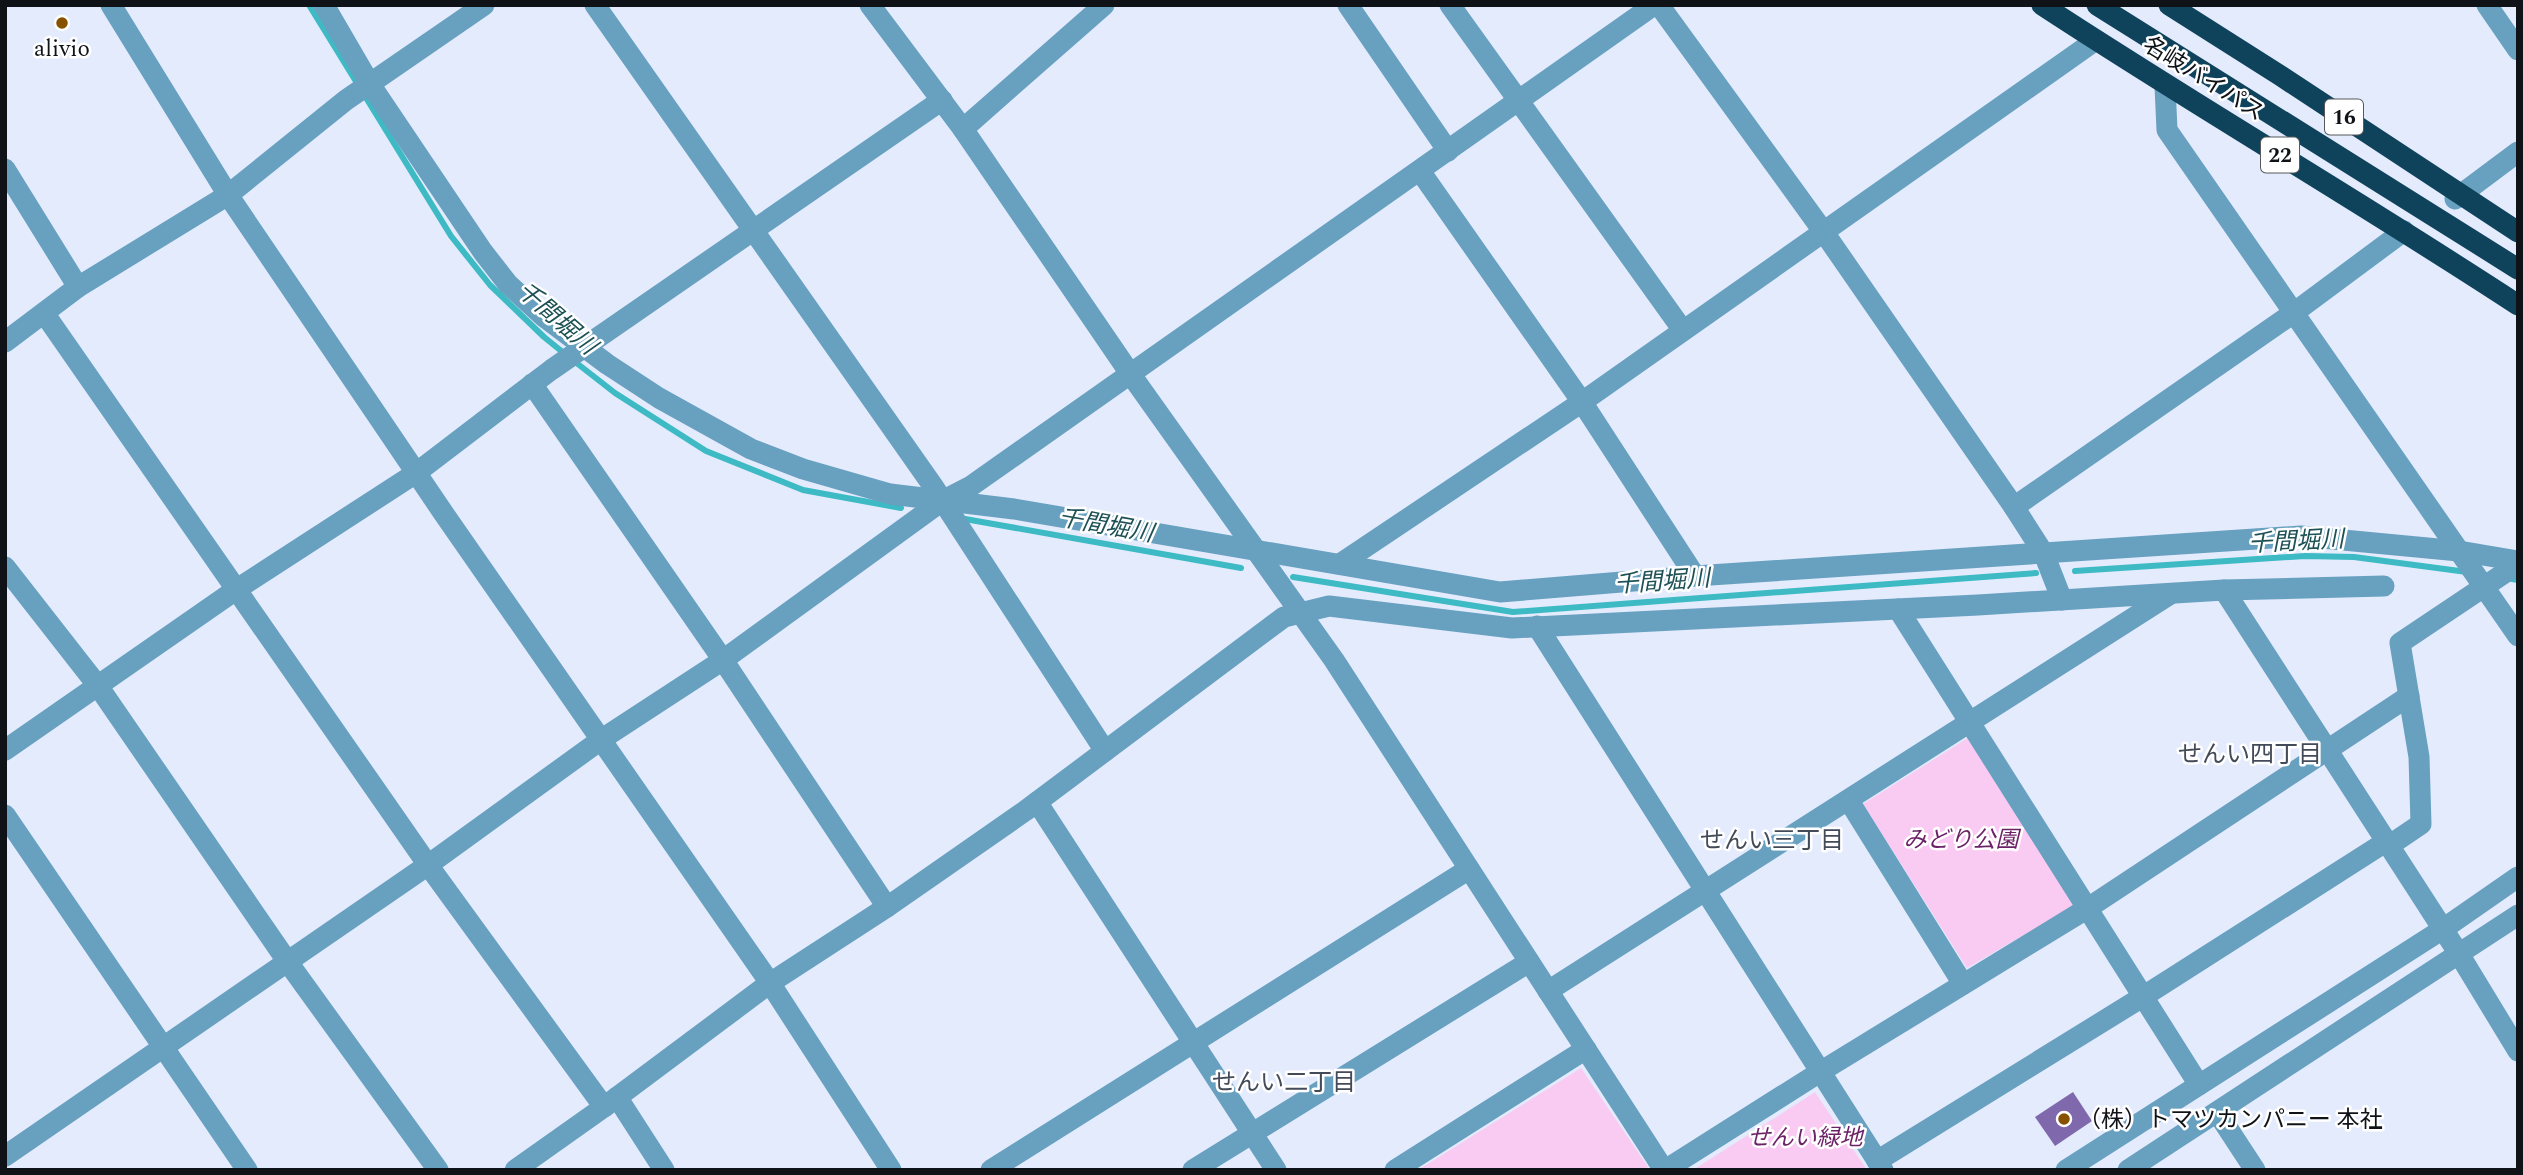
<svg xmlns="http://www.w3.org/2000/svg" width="2523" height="1175" viewBox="0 0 2523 1175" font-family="Spectral,'Noto Sans JP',serif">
<rect width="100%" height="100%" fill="#e3ebfd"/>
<!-- green -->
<g fill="#facbf2">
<polygon points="1971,736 2077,904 1967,968 1863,804"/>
<polygon points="1581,1068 1648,1167 1644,1170 1418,1170"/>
<polygon points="1815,1092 1867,1170 1693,1170"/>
</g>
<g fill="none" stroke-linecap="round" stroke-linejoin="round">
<!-- stream -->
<g stroke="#3ebac4" stroke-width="6">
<polyline points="309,5 451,236 490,285 544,337 565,354"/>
<polyline points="574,361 615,393 706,451 803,490 901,508"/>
<polyline points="965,519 1241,568"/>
<polyline points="2075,571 2305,556 2354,557 2467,572"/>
<polyline points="1293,577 1513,612 2036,573"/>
<polyline points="2506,578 2518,580"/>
</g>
</g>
<!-- building -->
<polygon fill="#8068ad" points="2073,1092 2092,1121 2055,1146 2035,1117"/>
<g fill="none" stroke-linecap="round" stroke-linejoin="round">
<!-- minor -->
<g stroke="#68a0c0" stroke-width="21">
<polyline points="111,5 228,195 442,511 770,983 891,1170"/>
<polyline points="324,5 370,84 483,252 508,284 543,316 607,364 659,398 751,449 803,469 890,494 1014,509 1500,592 1695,576 2301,536 2459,551 2518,561"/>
<polyline points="595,5 933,486 1105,751"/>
<polyline points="870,5 963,129 1129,372 1334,660 1664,1170"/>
<polyline points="1348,5 1448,151"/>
<polyline points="1450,5 1682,329"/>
<polyline points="1659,5 1823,231 2014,507 2044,554 2062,600"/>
<polyline points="2487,5 2518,50"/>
<polyline points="2165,86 2167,130 2518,636"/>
<polyline points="963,129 1104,5"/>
<polyline points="5,169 78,287"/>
<polyline points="1420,171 1582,402 1695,576"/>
<polyline points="2455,199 2518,152"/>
<polyline points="44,313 428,865 604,1107"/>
<polyline points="5,342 78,287 228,195 346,100 484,5"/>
<polyline points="532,384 723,660 887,907"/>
<polyline points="2014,507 2292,314 2404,231"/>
<polyline points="1340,564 1582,402 2096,40"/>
<polyline points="5,567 98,686 287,961 438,1170"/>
<polyline points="2224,590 2459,954 2518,1051"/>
<polyline points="1898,609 2199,1085"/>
<polyline points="1537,626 1883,1170"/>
<polyline points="5,750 237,589 416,473 551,370 942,100"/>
<polyline points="1849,801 1963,984"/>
<polyline points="1037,802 1276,1170"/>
<polyline points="5,815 247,1170"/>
<polyline points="2390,845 2421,824 2419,757 2400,643 2518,564"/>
<polyline points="1548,991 2169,595"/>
<polyline points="617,1097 664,1170"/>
<polyline points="2217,1112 2255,1170"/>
<polyline points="5,1156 428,865 602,739 723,660 942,501 971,486 1654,5"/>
<polyline points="1877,1161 2144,996 2387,841"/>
<polyline points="515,1170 604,1107 770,983 887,907 1025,811 1284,617 1329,606 1512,628 1978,605 2224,590 2384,586"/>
<polyline points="991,1170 1469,869"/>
<polyline points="1193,1170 1529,962"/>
<polyline points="1395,1170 1586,1049"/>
<polyline points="1665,1170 1820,1072 2088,908 2409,696"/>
<polyline points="2066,1170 2443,929 2518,877"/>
<polyline points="2128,1170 2518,915"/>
</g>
<!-- highway -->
<g stroke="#0f425b" stroke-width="21">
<path d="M2042,5c157,103 319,197 476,300"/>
<polyline points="2097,5 2518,269"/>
</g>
<!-- highway-bridge -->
<polyline stroke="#0f425b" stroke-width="21" points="2169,5 2281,76 2518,232"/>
</g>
<!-- markers -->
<g fill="#875200" stroke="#fff" stroke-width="2.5">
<circle cx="62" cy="23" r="7"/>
<circle cx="2064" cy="1119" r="7"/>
</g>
<g text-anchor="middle" stroke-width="5" stroke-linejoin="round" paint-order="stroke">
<!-- shield labels -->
<g fill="#fff" stroke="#57595d" stroke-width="2">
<rect x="2325" y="99.5" width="38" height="35" rx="5"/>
<rect x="2261" y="137.5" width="38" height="35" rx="5"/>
</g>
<g font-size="21" font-weight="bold" fill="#0f1217">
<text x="2344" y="124">16</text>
<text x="2280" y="162">22</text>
</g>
<!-- poi labels -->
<g font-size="23" fill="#0f1217" stroke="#fff">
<text x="62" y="56">alivio</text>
<text x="2078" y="1127" text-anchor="start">（株）トマツカンパニー 本社</text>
</g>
<!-- street labels -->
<g font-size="23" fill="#0f1217" stroke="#fff">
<text transform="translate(2204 78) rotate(32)" y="8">名岐バイパス</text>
</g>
<!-- park labels -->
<g font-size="23" font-style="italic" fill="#6d2267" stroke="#fff">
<text x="1961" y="847">みどり公園</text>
<text x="1805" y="1145">せんい緑地</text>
</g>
<!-- water labels -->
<g font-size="24" font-style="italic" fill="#1d5155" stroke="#fff">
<text transform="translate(557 318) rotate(41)" y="8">千間堀川</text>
<text transform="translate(1106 525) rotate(10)" y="8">千間堀川</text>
<text transform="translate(2296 541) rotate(-3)" y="8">千間堀川</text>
<text transform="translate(1662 581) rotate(-4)" y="8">千間堀川</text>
</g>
<!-- neighbourhood labels -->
<g font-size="24" fill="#434a58" stroke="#fff">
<text x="2250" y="762">せんい四丁目</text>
<text x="1772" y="848">せんい三丁目</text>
<text x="1284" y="1090">せんい二丁目</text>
</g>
</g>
<!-- border -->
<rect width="2523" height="1175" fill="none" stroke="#0f1217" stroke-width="14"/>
</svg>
